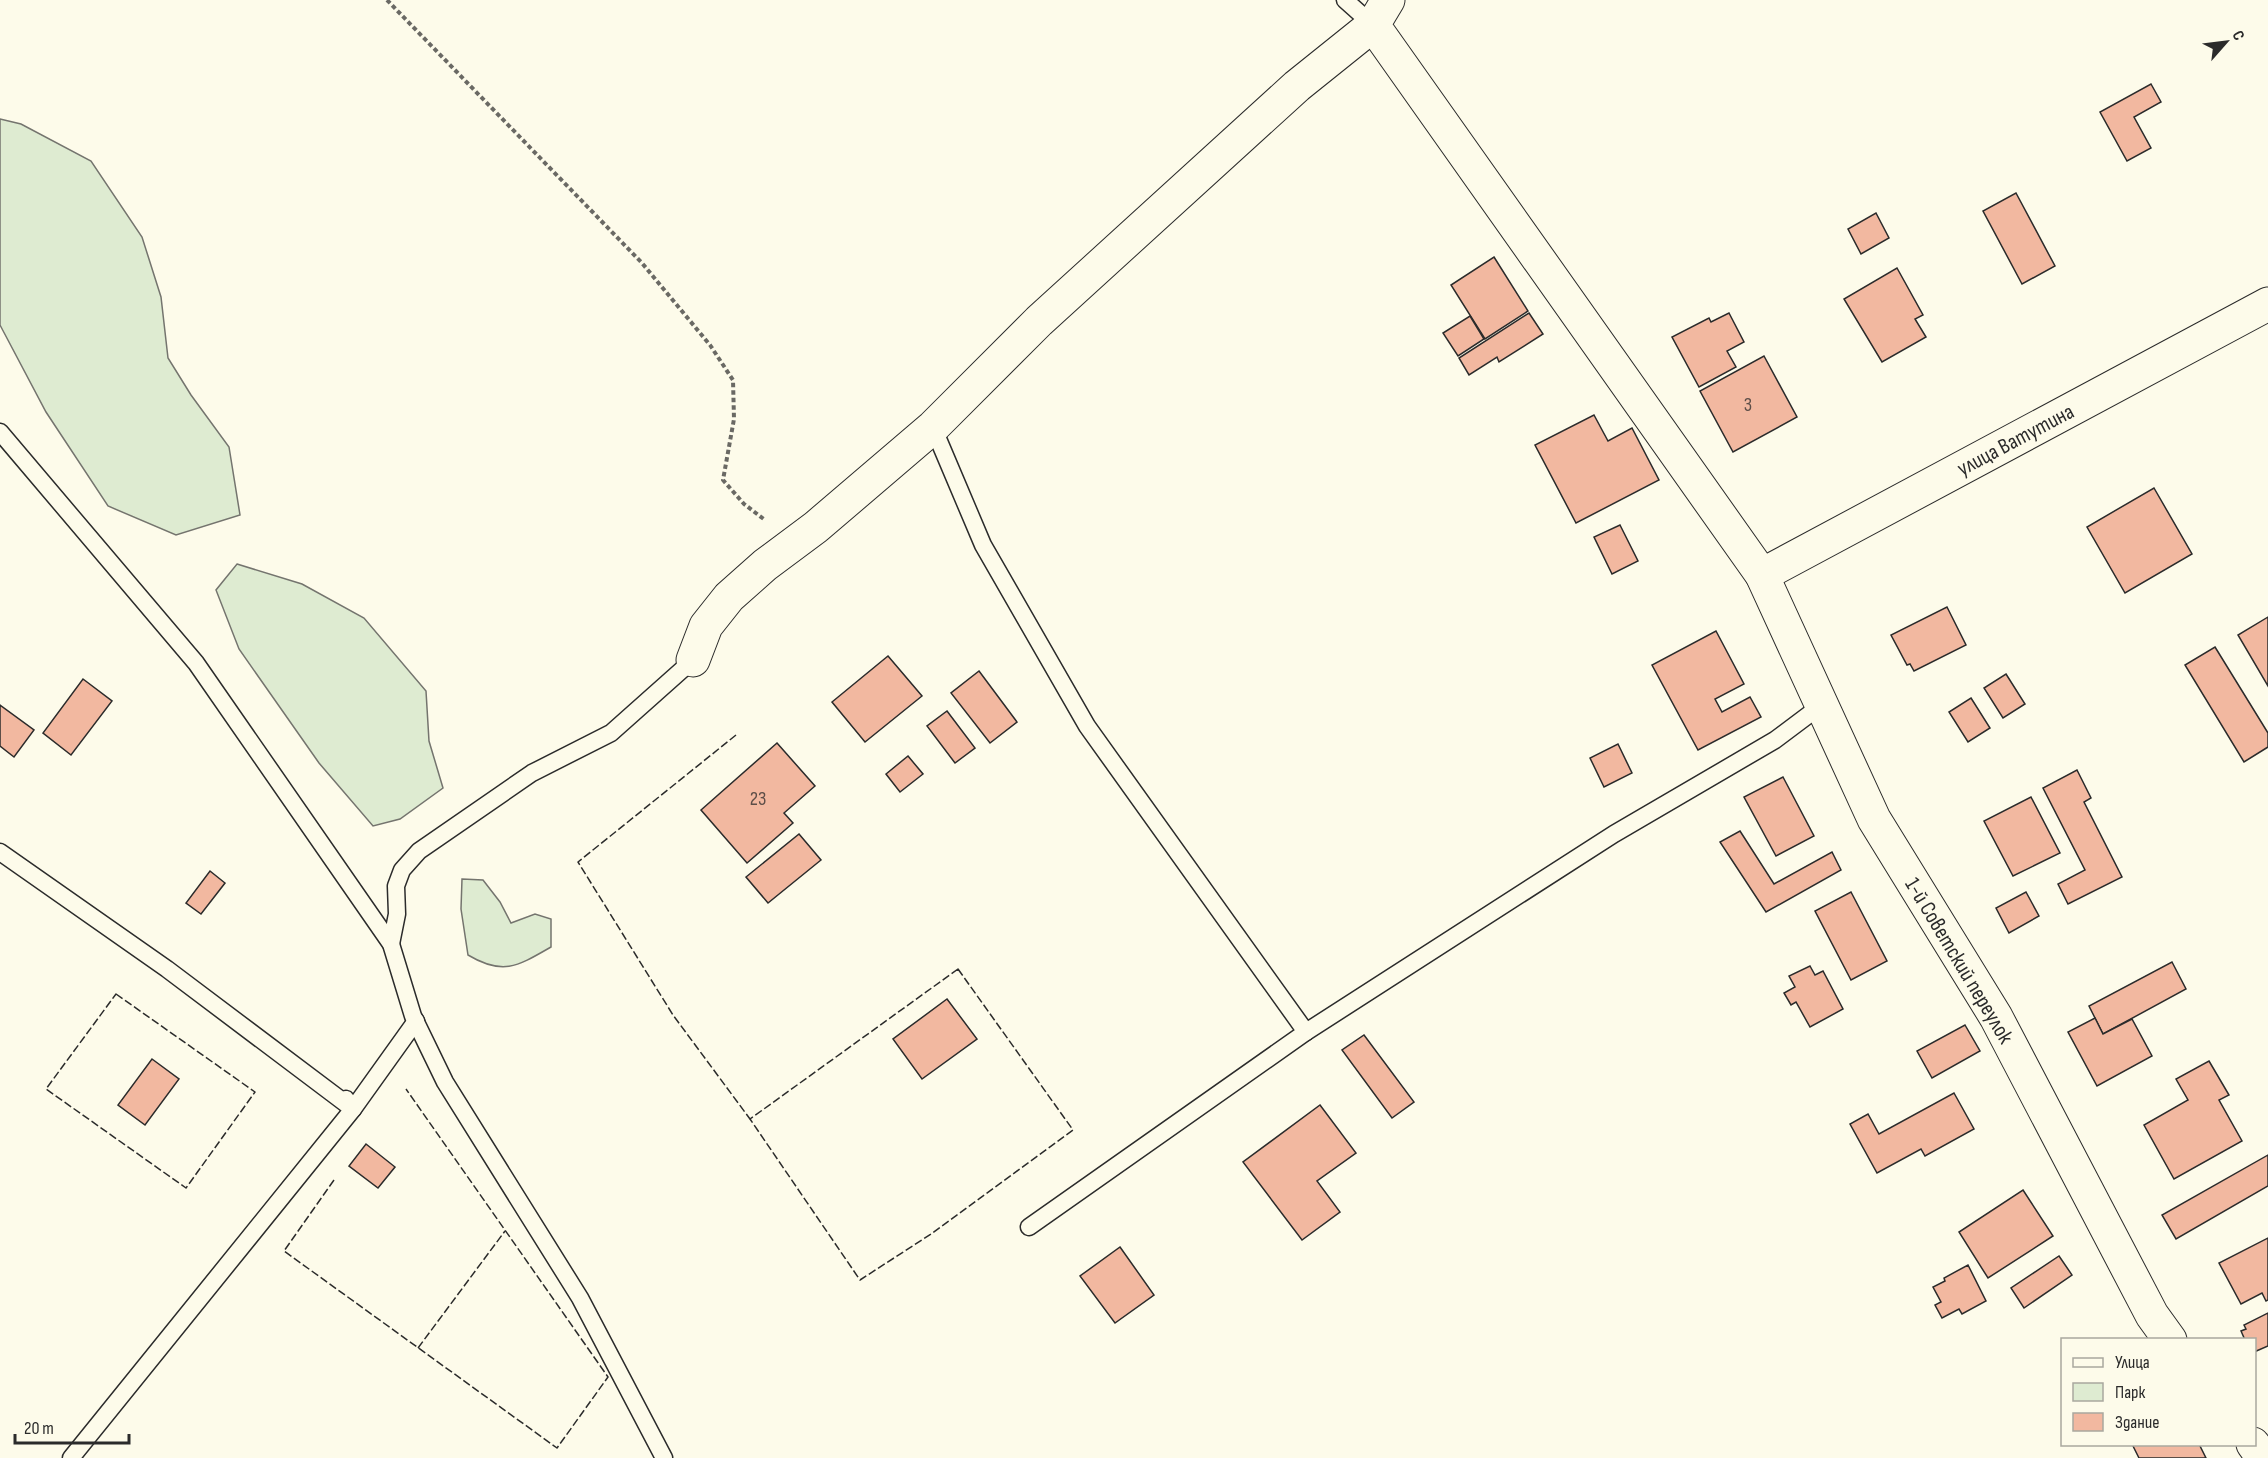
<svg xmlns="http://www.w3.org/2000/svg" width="2268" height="1458" viewBox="0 0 2268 1458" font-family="'Sofia Sans Condensed',sans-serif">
<rect width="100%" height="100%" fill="#fdfbea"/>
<!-- green -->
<g fill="#deebd1" stroke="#74746e" stroke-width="1.5">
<polygon points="0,119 21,124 91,161 142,237 161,297 168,358 191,395 229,447 240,515 176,535 108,506 46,412 0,325"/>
<polygon points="237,564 302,584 364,618 426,691 429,741 443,788 400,819 373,826 319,763 239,649 216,590"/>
<path d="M462,879l21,1 17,22 11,21 24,-9 16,5v28c-33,19 -48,29 -83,8l-7,-46z"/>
</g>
<!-- building -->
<g fill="#f2b8a0" stroke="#2b2b2b" stroke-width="1.5">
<polygon points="2151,84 2161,102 2134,117 2151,148 2127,161 2100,112"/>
<polygon points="2016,193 2055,266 2022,284 1983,211"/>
<polygon points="1876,213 1889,238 1861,254 1848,229"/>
<polygon points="1494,257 1528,311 1485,339 1451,285"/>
<polygon points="1897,268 1923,315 1915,319 1926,337 1882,362 1844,299"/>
<polygon points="1529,313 1543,334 1499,362 1497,357 1469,375 1459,358"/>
<polygon points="1729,313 1744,342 1727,351 1736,367 1699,387 1672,337 1709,318 1711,322"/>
<polygon points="1470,316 1484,339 1458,356 1443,333"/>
<polygon points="1764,356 1797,417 1733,452 1700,391"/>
<polygon points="1594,415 1608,441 1632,428 1659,480 1576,523 1535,445"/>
<polygon points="2154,488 2192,554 2125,593 2087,527"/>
<polygon points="1620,525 1638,561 1612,574 1594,537"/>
<polygon points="1947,607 1966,645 1914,671 1910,664 1907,665 1891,635"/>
<polygon points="2268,617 2268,686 2238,635"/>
<polygon points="1716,631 1744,684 1715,699 1722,712 1750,697 1761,717 1698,750 1652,665"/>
<polygon points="2215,647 2268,733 2268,747 2244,762 2185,665"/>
<polygon points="888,656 922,696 865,742 832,702"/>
<polygon points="979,671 1017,722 990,743 951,693"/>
<polygon points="2006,674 2025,704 2003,718 1984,688"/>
<polygon points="83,679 112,701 71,755 43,733"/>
<polygon points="1971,698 1990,728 1968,742 1949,712"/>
<polygon points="0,705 34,730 14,757 0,746"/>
<polygon points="947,711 975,748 955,763 927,726"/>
<polygon points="777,743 815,786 784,813 793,823 747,863 701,810"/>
<polygon points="1618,744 1632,773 1604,787 1590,758"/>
<polygon points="908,756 923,774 900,792 886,774"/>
<polygon points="2077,770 2091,798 2084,802 2122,877 2068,904 2058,884 2085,870 2043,788"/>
<polygon points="1783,777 1814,836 1776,856 1744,797"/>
<polygon points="2031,797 2060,853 2013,876 1984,821"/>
<polygon points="1740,831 1774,884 1832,852 1841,870 1766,912 1720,842"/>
<polygon points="799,834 821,860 768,903 746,877"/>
<polygon points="210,871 225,883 201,914 186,903"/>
<polygon points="1851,892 1887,961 1851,980 1815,911"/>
<polygon points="2026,892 2039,916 2009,933 1996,908"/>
<polygon points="2172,962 2186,989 2103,1034 2089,1006"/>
<polygon points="1810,966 1815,975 1823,971 1843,1009 1810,1027 1796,1002 1791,1005 1784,993 1795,987 1789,976"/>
<polygon points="947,999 977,1039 922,1079 893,1039"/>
<polygon points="2095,1018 2103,1034 2132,1019 2152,1056 2097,1086 2068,1032"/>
<polygon points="1965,1025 1980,1051 1932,1078 1917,1051"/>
<polygon points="1364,1035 1414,1102 1392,1118 1342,1050"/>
<polygon points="152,1059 179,1079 145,1125 118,1105"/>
<polygon points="2209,1061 2229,1095 2219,1100 2242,1141 2174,1179 2144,1125 2188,1100 2176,1079"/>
<polygon points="1954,1093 1974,1129 1925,1156 1921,1149 1877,1173 1850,1124 1868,1114 1879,1134"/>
<polygon points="1320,1105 1356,1153 1317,1181 1340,1212 1302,1240 1243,1162"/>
<polygon points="366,1144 395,1167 378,1188 349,1166"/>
<polygon points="2268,1155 2268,1186 2176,1239 2162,1215"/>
<polygon points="2023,1190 2053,1236 1988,1278 1959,1232"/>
<polygon points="2268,1238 2268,1300 2266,1301 2262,1293 2241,1304 2219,1263"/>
<polygon points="1120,1247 1154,1295 1115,1323 1080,1276"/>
<polygon points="2059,1256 2072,1275 2024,1308 2011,1288"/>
<polygon points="1968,1265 1986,1301 1962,1314 1959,1309 1942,1318 1935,1305 1941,1302 1933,1287 1945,1281 1944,1278"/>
<polygon points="2268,1313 2268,1346 2254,1352 2254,1340 2245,1340 2241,1331 2246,1329 2244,1325"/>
<polygon points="2132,1444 2199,1444 2206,1458 2139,1458"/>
</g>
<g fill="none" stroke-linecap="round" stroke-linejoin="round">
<defs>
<g id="service">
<polyline points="1345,0 1373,25"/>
<polyline points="933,427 983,545 1087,726 1306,1032 1029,1227"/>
<polyline points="0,432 196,663 391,944 413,1016 445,1082 580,1298 664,1458"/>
<polyline points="0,852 167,969 353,1109 346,1099"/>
<polyline points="391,944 397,914 396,886 402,870 419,851 532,773 611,733 693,660"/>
<polyline points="1306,1032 1614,834 1775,740 1823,704"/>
<polyline points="71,1458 353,1109 416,1021"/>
</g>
<g id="minor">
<polyline points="1388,0 1373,25 1762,575 1874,819 1996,1017 2152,1315 2170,1340"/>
<polyline points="1762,575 2268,304"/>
<polyline points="693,660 706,626 729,597 765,565 816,527 933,427 1039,321 1297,86 1373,25"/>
<polyline points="2253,1444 2263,1458"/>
</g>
</defs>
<!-- service casing -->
<use href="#service" stroke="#2b2b2b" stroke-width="19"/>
<!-- minor casing -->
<use href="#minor" stroke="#2b2b2b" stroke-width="35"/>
<!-- path -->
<polyline stroke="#6a6964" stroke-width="4" stroke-dasharray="4.5 3" stroke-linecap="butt" points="387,0 642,263 710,345 733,380 734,419 723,480 744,504 765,520"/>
<!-- service -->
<use href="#service" stroke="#fdfbea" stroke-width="16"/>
<!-- minor -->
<use href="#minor" stroke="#fdfbea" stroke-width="33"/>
<!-- fence -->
<g stroke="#2b2b2b" stroke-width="1.5" stroke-dasharray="8 3" stroke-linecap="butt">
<polyline points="736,735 578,862 673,1015 750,1119"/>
<polygon points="958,969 1073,1130 931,1234 860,1280 750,1119"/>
<polygon points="116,994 255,1092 186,1188 46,1089"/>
<polyline points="334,1180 284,1251 557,1448 608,1377 406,1089"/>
<polyline points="418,1348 505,1231"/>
</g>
</g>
<g text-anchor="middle" stroke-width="4.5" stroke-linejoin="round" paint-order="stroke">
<!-- number labels -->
<g font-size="20" fill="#5d4e48">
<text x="1748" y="411">3</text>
<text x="758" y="805">23</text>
</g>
<!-- street labels -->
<g font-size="22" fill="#2b2b2b" stroke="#fdfbea">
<text transform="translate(2015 439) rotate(-28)" y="8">улица Ватутина</text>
<text transform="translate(1960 960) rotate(59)" y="8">1-й Советский переулок</text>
</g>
</g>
<!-- legend -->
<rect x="2061" y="1338" width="195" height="108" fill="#fdfbea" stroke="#a9a89e" stroke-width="1.5"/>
<rect x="2073" y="1358" width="30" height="9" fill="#fdfbea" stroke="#a9a89e" stroke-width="1.5"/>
<text x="2115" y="1368" font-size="18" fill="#2b2b2b">Улица</text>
<rect x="2073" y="1383" width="30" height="18" fill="#deebd1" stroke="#a9a89e" stroke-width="1.5"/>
<text x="2115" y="1398" font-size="18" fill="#2b2b2b">Парк</text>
<rect x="2073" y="1413" width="30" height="18" fill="#f2b8a0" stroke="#a9a89e" stroke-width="1.5"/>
<text x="2115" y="1428" font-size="18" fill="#2b2b2b">Здание</text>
<!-- north arrow -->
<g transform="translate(2226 42) rotate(62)" stroke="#fdfbea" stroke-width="4.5" paint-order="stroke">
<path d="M0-4.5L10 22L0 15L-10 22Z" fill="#2b2b2b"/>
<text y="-9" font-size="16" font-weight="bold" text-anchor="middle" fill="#2b2b2b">С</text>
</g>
<!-- scale -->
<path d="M15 1434v9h114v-9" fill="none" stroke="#2b2b2b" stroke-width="3"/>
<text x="24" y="1434" font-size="18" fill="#2b2b2b" stroke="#fdfbea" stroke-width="4.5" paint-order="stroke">20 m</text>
</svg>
